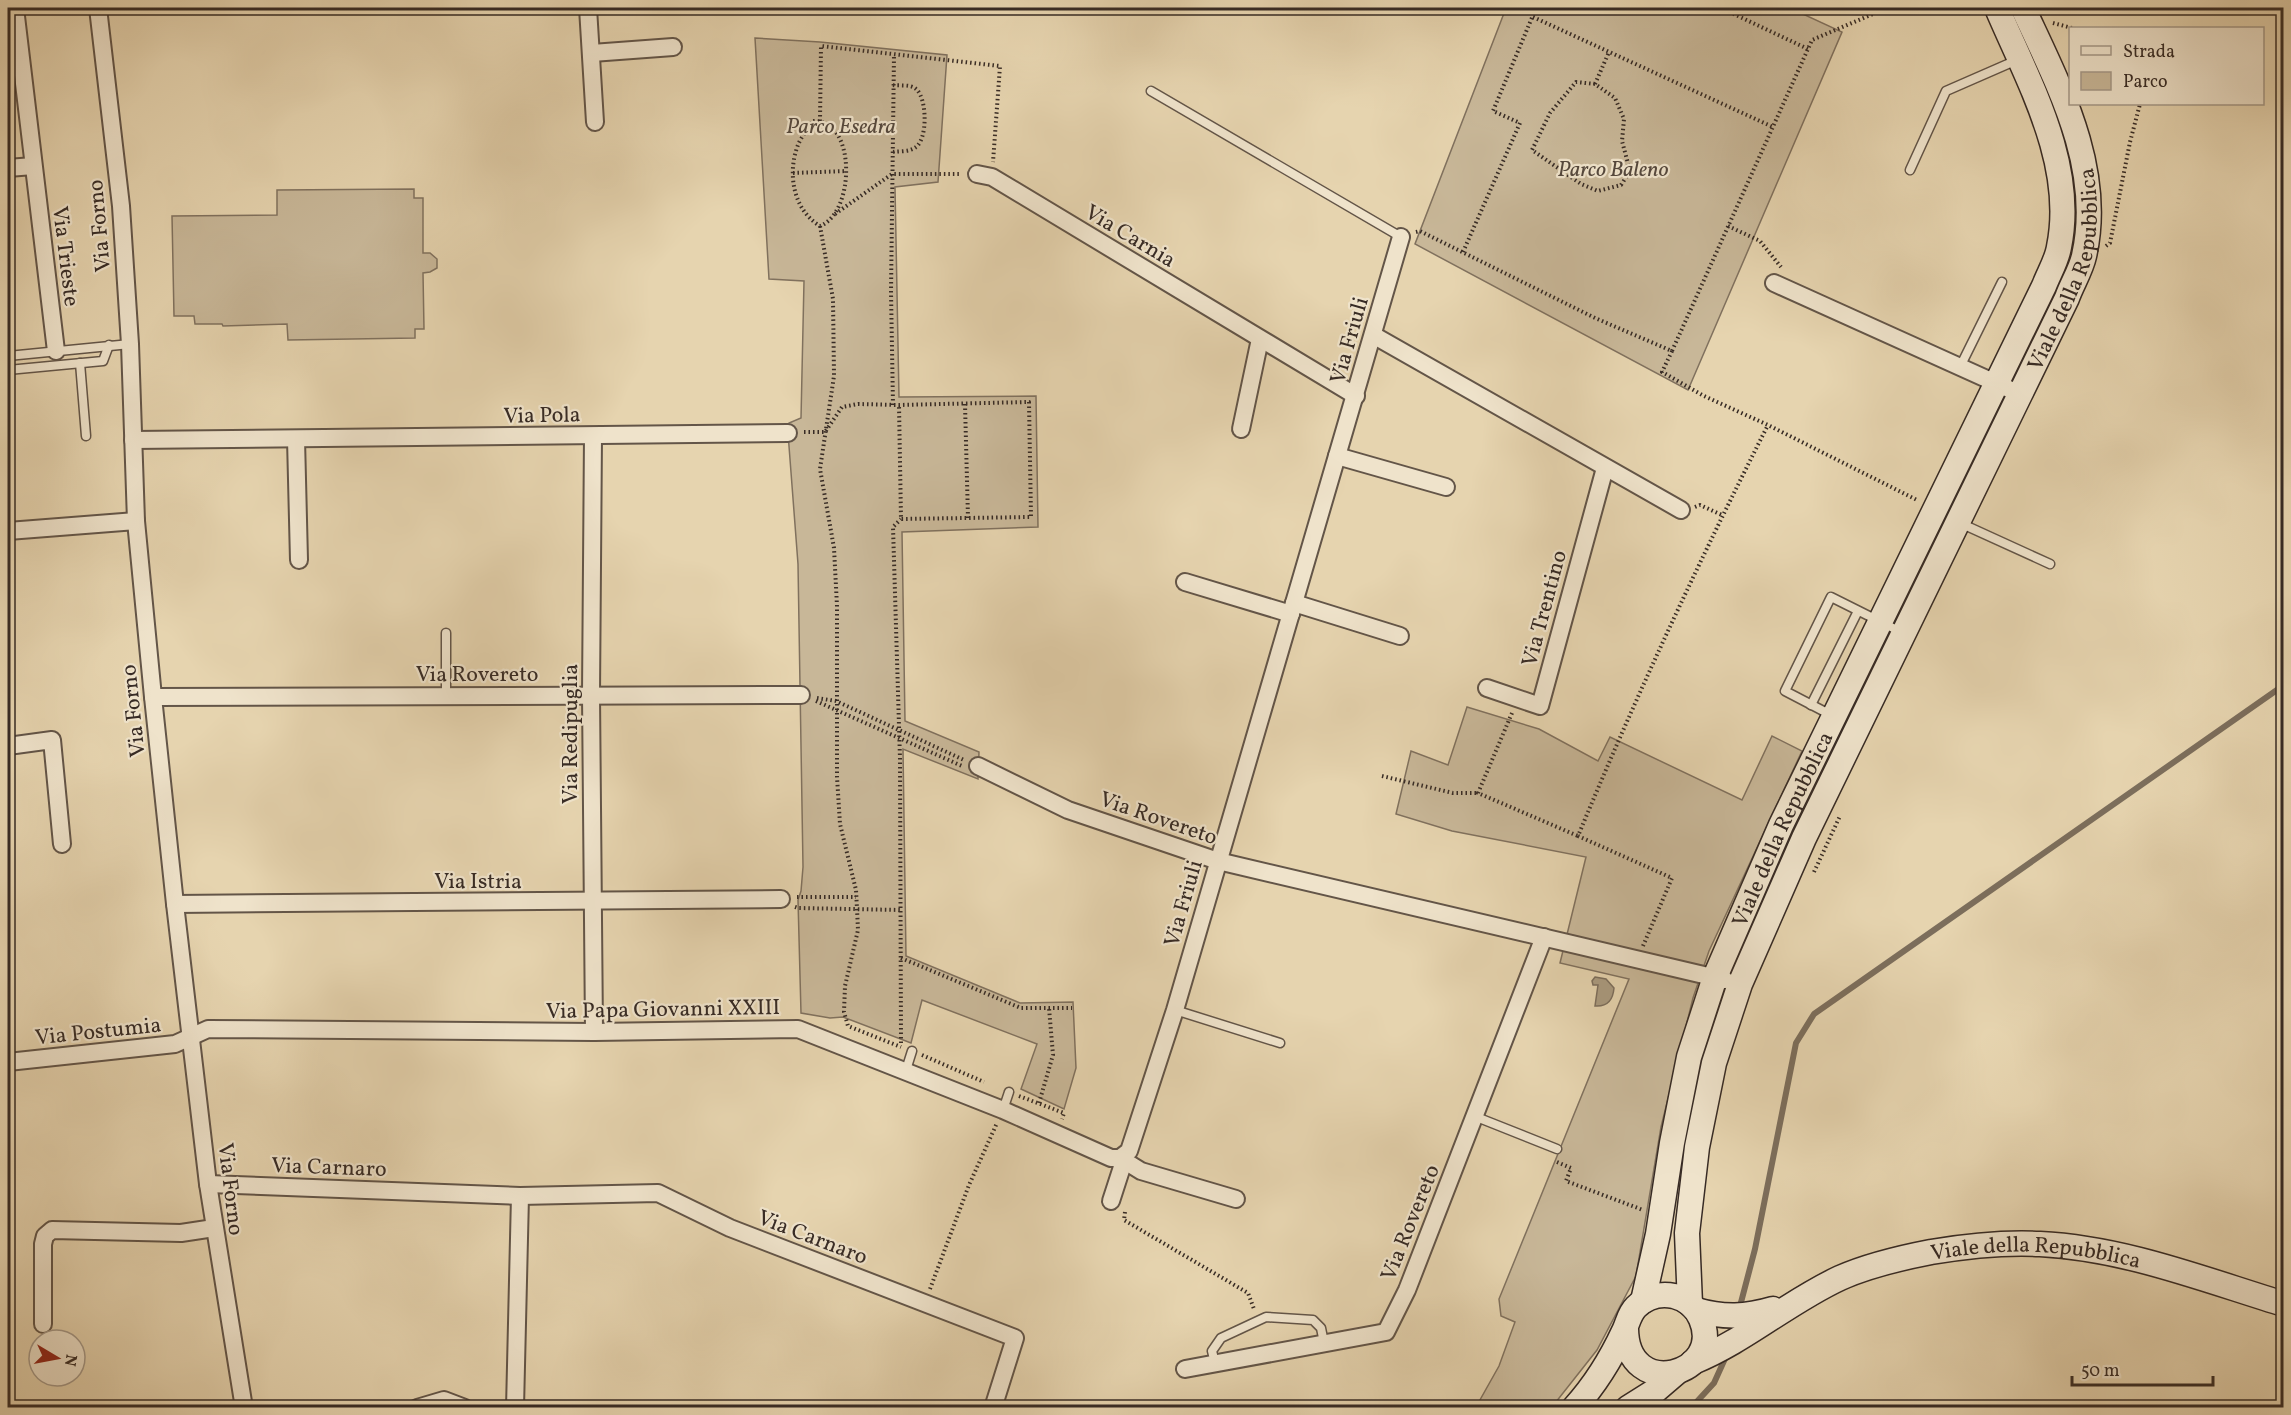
<svg xmlns="http://www.w3.org/2000/svg" width="2291" height="1415" viewBox="0 0 2291 1415" font-family="Vollkorn,serif">
<rect width="100%" height="100%" fill="#e6d4af"/>
<filter id="stains"><feTurbulence type="fractalNoise" baseFrequency=".00333" numOctaves="4"/><feColorMatrix values="0 0 0 0 .2 0 0 0 0 .09 0 0 0 0 .02 0 0 0 .5 -.17"/></filter>
<radialGradient id="worn" r=".72"><stop offset=".6" stop-color="#630" stop-opacity="0"/><stop offset="1" stop-color="#630" stop-opacity=".3"/></radialGradient>
<!-- green -->
<g fill="#c8b798" stroke="#80715e" stroke-width="1.5">
<polygon points="1506,8 1790,8 1842,32 1688,390 1415,244"/>
<polygon points="755,38 820,42 947,55 938,182 895,187 899,397 1036,396 1038,527 902,532 905,721 979,752 978,779 903,749 906,956 1020,1003 1073,1002 1076,1068 1064,1109 1021,1089 1037,1044 922,1000 911,1043 843,1017 830,1018 801,1013 798,900 801,891 803,867 798,564 788,433 789,423 801,418 804,281 769,279"/>
<polygon points="414,189 414,198 423,198 423,253 430,253 437,259 437,268 430,272 423,273 424,329 415,329 415,338 288,340 287,324 223,326 222,324 195,324 194,316 174,316 172,216 277,215 277,190"/>
<polygon points="1467,707 1539,729 1598,761 1610,737 1742,800 1772,736 1802,751 1709,951 1693,998 1661,1127 1636,1276 1597,1350 1552,1407 1476,1407 1499,1366 1515,1322 1501,1316 1499,1299 1629,979 1560,963 1586,857 1452,831 1396,814 1411,751 1448,765"/>
</g>
<!-- water -->
<path fill="#aa9b80" stroke="#7c6e5c" stroke-width="1.5" d="M1595,977l11,2 8,9c-1,12 -6,19 -19,18l3,-21h-5l-1,-4z"/>
<g fill="none" stroke-linecap="round" stroke-linejoin="round">
<!-- stream -->
<g stroke="#7c6e5c" stroke-width="6">
<polyline points="1739,1310 1755,1249 1796,1043 1814,1014 2284,685"/>
<polyline points="1691,1408 1714,1383 1728,1352"/>
</g>
<defs>
<g id="lane">
<polyline points="1151,91 1401,237"/>
<polyline points="1910,170 1946,91 2017,60"/>
<polyline points="8,356 130,344"/>
<polyline points="80,363 86,436"/>
<polyline points="1960,367 2002,282"/>
<polyline points="8,370 103,361 109,345"/>
<polyline points="1960,523 2050,564"/>
<polyline points="446,633 446,696"/>
<polyline points="1811,705 1858,611"/>
<polyline points="1833,716 1785,691 1831,597 1903,633"/>
<polyline points="1175,1010 1280,1043"/>
<polyline points="906,1070 912,1051"/>
<polyline points="1003,1110 1009,1092"/>
<polyline points="1474,1116 1557,1149"/>
<polyline points="1215,1363 1212,1351 1221,1338 1266,1317 1313,1320 1321,1328 1324,1343"/>
</g>
<g id="street">
<polyline points="15,8 56,351"/>
<polyline points="98,8 121,206 130,344 136,521 153,697 175,904 208,1184 244,1408"/>
<polyline points="588,8 595,122"/>
<polyline points="592,53 673,47"/>
<polyline points="8,168 33,166"/>
<polyline points="977,174 992,177 1356,396"/>
<polyline points="1774,283 2020,394"/>
<polyline points="1373,335 1681,510"/>
<polyline points="1241,429 1260,339"/>
<polyline points="593,436 591,695 594,1032"/>
<polyline points="296,439 299,560"/>
<polyline points="133,440 788,433"/>
<polyline points="1337,456 1446,487"/>
<polyline points="8,531 136,521"/>
<polyline points="1185,582 1291,614"/>
<polyline points="1294,603 1400,636"/>
<polyline points="1487,688 1540,706 1605,468"/>
<polyline points="153,697 801,695"/>
<polyline points="8,746 52,740 62,844"/>
<polyline points="978,766 1068,810 1218,861 1725,980"/>
<polyline points="175,904 781,899"/>
<polyline points="8,1062 175,1044 208,1029 594,1032 798,1029 1003,1110 1111,1158 1120,1158 1129,1151 1175,1010 1401,237"/>
<polyline points="1120,1158 1141,1171 1236,1199"/>
<polyline points="208,1184 520,1196 658,1193 730,1228 1015,1338 993,1408"/>
<polyline points="1111,1201 1122,1167 1120,1158"/>
<polyline points="43,1324 43,1244 45,1236 52,1230 181,1233 214,1228"/>
<polyline points="1185,1369 1386,1332 1407,1290 1544,937"/>
<polyline points="417,1408 444,1400 465,1408"/>
<polyline points="515,1408 520,1196"/>
</g>
<g id="secondary">
<path id="s1" d="M1643,1301l15,-67 14,-91 17,-86 26,-80 66,-152 263,-539c5,-13 13,-26 15,-39 17,-83 -31,-166 -62,-239"/>
<path id="s2" d="M1690,1304l-3,-71 10,-86 17,-84 26,-79 64,-146 263,-540c5,-14 14,-28 17,-42 20,-88 -26,-172 -61,-248"/>
<path d="M1696,1310c28,8 50,7 77,-1"/>
<path id="s3" d="M1693,1362c52,-21 95,-60 147,-84 29,-13 60,-20 91,-26 36,-6 73,-10 109,-8 84,4 165,36 244,60"/>
<path d="M1574,1408c21,-23 37,-49 50,-77 4,-8 5,-17 12,-24 10,-10 24,-14 38,-11 12,3 22,11 27,23 24,56 -74,83 -75,10"/>
<polyline points="1628,1408 1655,1391 1676,1373"/>
</g>
</defs>
<!-- lane casing -->
<use href="#lane" stroke="#635548" stroke-width="11"/>
<!-- street casing -->
<use href="#street" stroke="#635548" stroke-width="20"/>
<!-- secondary casing -->
<use href="#secondary" stroke="#372b25" stroke-width="27"/>
<!-- path -->
<g stroke="#372b25" stroke-width="4" stroke-dasharray="1.5 3" stroke-linecap="butt">
<polyline points="1721,8 1808,49"/>
<polyline points="1533,17 1773,127"/>
<polyline points="2053,23 2072,28"/>
<polyline points="1595,84 1576,82 1550,113 1532,150 1581,184 1598,191 1621,185 1630,171 1622,141 1624,119 1615,98 1595,84 1609,52"/>
<path d="M893,85c6,1 18,-1 23,4 11,9 12,49 0,58 -6,5 -16,4 -23,5"/>
<path d="M813,121c44,-2 42,92 7,105 -27,-16 -33,-53 -22,-81 3,-8 10,-16 15,-24z"/>
<polyline points="820,121 821,46 1000,66 993,162"/>
<polyline points="793,173 846,171"/>
<polyline points="835,214 892,174 959,174"/>
<polyline points="820,226 833,299 834,376 820,469 834,548 837,606 837,777 840,824 856,890 857,909 858,930 845,986 844,1012 848,1026 901,1047"/>
<polyline points="1728,226 1760,241 1781,267"/>
<polyline points="1416,232 1420,231 1595,318 1672,351 1812,40 1887,8"/>
<polyline points="2106,246 2110,243 2130,142 2140,104"/>
<polyline points="1463,252 1520,123 1493,111 1536,8"/>
<polyline points="1672,351 1662,372 1704,396 1768,425 1917,500"/>
<polyline points="965,404 968,518"/>
<polyline points="893,405 891,292 894,55"/>
<polyline points="804,432 825,432 842,407 858,404 899,405 1029,402 1031,517 901,519 899,405"/>
<polyline points="1695,507 1700,505 1722,515"/>
<polyline points="817,698 836,701 964,760"/>
<polyline points="816,701 962,766"/>
<polyline points="1512,713 1478,793 1578,836"/>
<polyline points="1382,776 1453,793 1478,793"/>
<polyline points="1814,872 1840,816"/>
<polyline points="797,897 856,897"/>
<polyline points="795,907 798,908 901,910"/>
<path d="M1643,946l29,-68 -94,-42c58,-140 122,-277 190,-411"/>
<polyline points="901,958 1021,1008 1072,1008"/>
<polyline points="901,1043 900,759 893,527 901,519"/>
<polyline points="922,1055 984,1082"/>
<polyline points="1019,1096 1064,1113 1062,1119"/>
<polyline points="1039,1103 1053,1055 1049,1008"/>
<polyline points="1557,1162 1571,1168 1566,1181 1643,1210"/>
<polyline points="1125,1212 1124,1220 1248,1293 1254,1309"/>
<polyline points="930,1289 969,1185 997,1123"/>
</g>
<!-- lane -->
<use href="#lane" stroke="#efe3cb" stroke-width="8"/>
<!-- street -->
<use href="#street" stroke="#efe3cb" stroke-width="16"/>
<!-- secondary -->
<use href="#secondary" stroke="#efe3cb" stroke-width="24"/>
</g>
<g text-anchor="middle" stroke-width="4.5" stroke-linejoin="round" paint-order="stroke">
<!-- park labels -->
<g font-size="22" font-style="italic" fill="#54473c" stroke="#efe3cb">
<text x="841" y="133">Parco Esedra</text>
<text x="1613" y="176">Parco Baleno</text>
</g>
<!-- street labels -->
<g font-size="22" fill="#372b25" stroke="#efe3cb">
<text transform="translate(98 226) rotate(-95)" y="8">Via Forno</text>
<text transform="translate(1131 235) rotate(31)" y="8">Via Carnia</text>
<text transform="translate(67 256) rotate(83)" y="8">Via Trieste</text>
<text dy="8" stroke="none"><textPath href="#s2" startOffset="1114">Viale della Repubblica</textPath></text>
<text transform="translate(1348 340) rotate(-74)" y="8">Via Friuli</text>
<text transform="translate(542 414) rotate(-1)" y="8">Via Pola</text>
<text transform="translate(1543 608) rotate(-75)" y="8">Via Trentino</text>
<text x="477" y="681">Via Rovereto</text>
<text transform="translate(132 711) rotate(-96)" y="8">Via Forno</text>
<text transform="translate(569 734) rotate(-90)" y="8">Via Redipuglia</text>
<text transform="translate(1159 817) rotate(19)" y="8">Via Rovereto</text>
<text dy="8" stroke="none"><textPath href="#s1" startOffset="495">Viale della Repubblica</textPath></text>
<text x="478" y="888">Via Istria</text>
<text transform="translate(1182 903) rotate(-74)" y="8">Via Friuli</text>
<text transform="translate(663 1008) rotate(-1)" y="8">Via Papa Giovanni XXIII</text>
<text transform="translate(98 1030) rotate(-6)" y="8">Via Postumia</text>
<text transform="translate(329 1166) rotate(2)" y="8">Via Carnaro</text>
<text transform="translate(232 1189) rotate(83)" y="8">Via Forno</text>
<text transform="translate(1409 1222) rotate(-68)" y="8">Via Rovereto</text>
<text transform="translate(813 1236) rotate(21)" y="8">Via Carnaro</text>
<text dy="8" stroke="none"><textPath href="#s3" startOffset="370">Viale della Repubblica</textPath></text>
</g>
</g>
<!-- margin -->
<rect width="2291" height="1415" fill="none" stroke="#e6d4af" stroke-width="30"/>
<rect x="9" y="9" width="2273" height="1397" fill="none" stroke="#372b25" stroke-width="3"/>
<rect x="15" y="15" width="2261" height="1385" fill="none" stroke="#372b25" stroke-width="1.5"/>
<!-- legend -->
<rect x="2069" y="27" width="195" height="78" fill="#efe3cb" stroke="#a59989" stroke-width="1.5"/>
<rect x="2081" y="46" width="30" height="9" fill="#efe3cb" stroke="#a59989" stroke-width="1.5"/>
<text x="2123" y="57" font-size="18" fill="#372b25">Strada</text>
<rect x="2081" y="72" width="30" height="18" fill="#c8b798" stroke="#a59989" stroke-width="1.5"/>
<text x="2123" y="87" font-size="18" fill="#372b25">Parco</text>
<!-- north arrow -->
<g transform="translate(57 1358) rotate(100)"><circle r="28" fill="#efe3cb" stroke="#a59989" stroke-width="1.5"/>
<path d="M0-4.5L10 22L0 15L-10 22Z" fill="#8f2418"/>
<text y="-9" font-size="16" font-weight="bold" text-anchor="middle" fill="#372b25">N</text>
</g>
<!-- scale -->
<path d="M2072 1376v9h141v-9" fill="none" stroke="#372b25" stroke-width="3"/>
<text x="2081" y="1376" font-size="18" fill="#372b25" stroke="#efe3cb" stroke-width="4.5" paint-order="stroke">50 m</text>
<rect width="100%" height="100%" filter="url(#stains)"/>
<rect width="100%" height="100%" fill="url(#worn)"/>
</svg>
